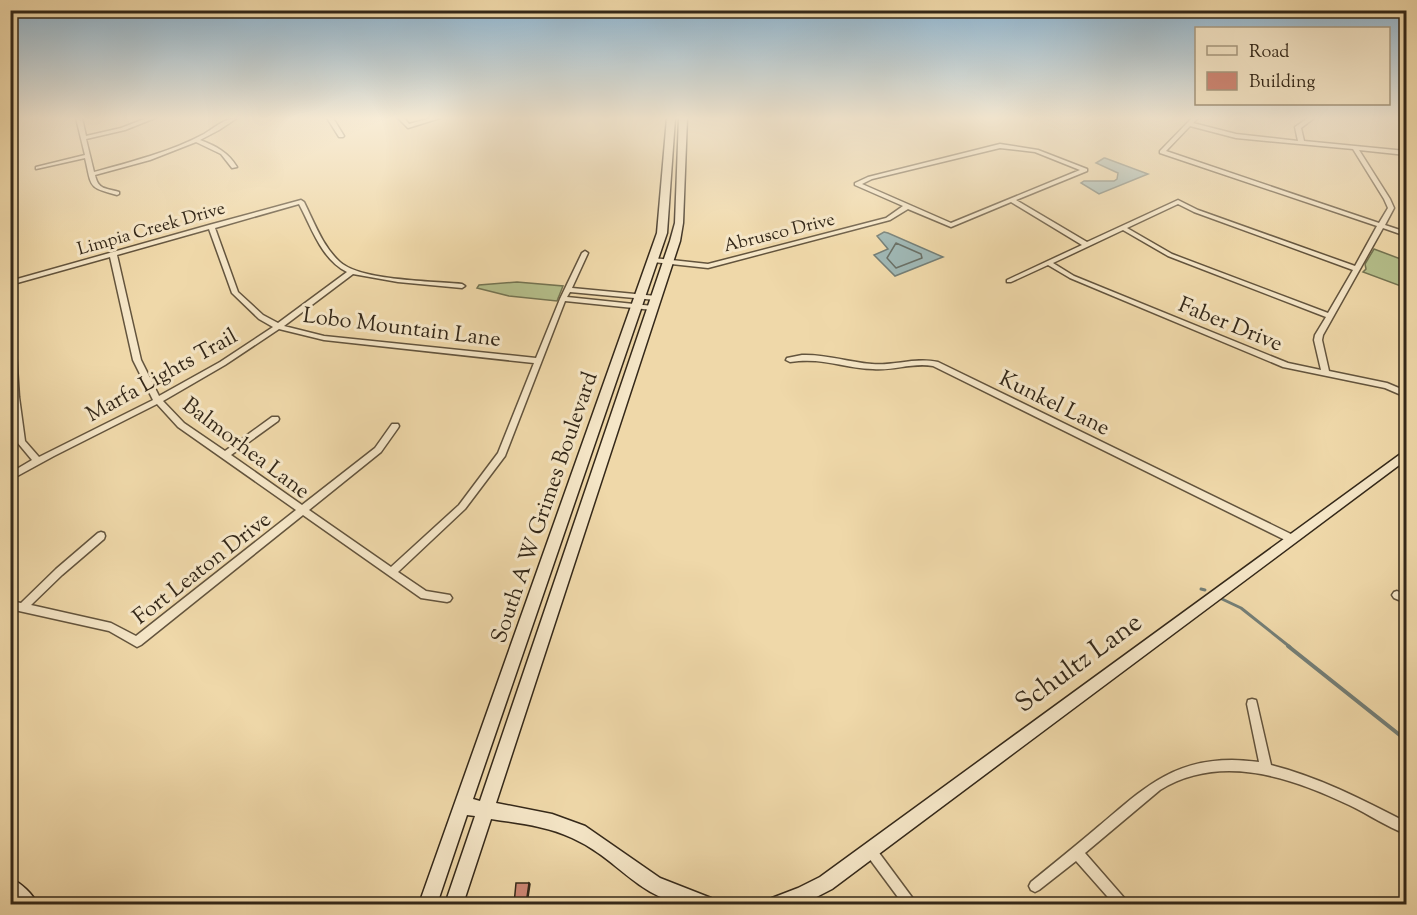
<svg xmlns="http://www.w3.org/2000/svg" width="1417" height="915" viewBox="0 0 1417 915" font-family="'Sorts Mill Goudy',serif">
<rect width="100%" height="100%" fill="#efd8a9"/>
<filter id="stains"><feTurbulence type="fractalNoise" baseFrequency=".00333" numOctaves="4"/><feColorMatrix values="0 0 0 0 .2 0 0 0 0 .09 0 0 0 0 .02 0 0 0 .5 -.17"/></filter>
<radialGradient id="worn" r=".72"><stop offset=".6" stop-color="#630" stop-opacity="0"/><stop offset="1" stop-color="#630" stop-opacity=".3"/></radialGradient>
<!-- green -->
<g fill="#b5bf8b" stroke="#747452" stroke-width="1.5">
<polygon points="1374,249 1406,261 1406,288 1363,272 1366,269 1365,264"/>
<polygon points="517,282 563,286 557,301 509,296 477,288 479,285"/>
</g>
<!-- water -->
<g fill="#9fb7b4" stroke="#747e76" stroke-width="1.5">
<polygon points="1104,158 1105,158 1148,174 1099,194 1081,183 1084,181 1114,181 1117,179 1118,173 1096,163"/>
<polygon points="884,232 888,233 943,257 895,276 874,255 888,249 877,236"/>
</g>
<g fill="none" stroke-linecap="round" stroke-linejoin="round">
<!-- shore -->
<polygon stroke="#6a7066" stroke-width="1.5" points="896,243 921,254 922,258 896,268 887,258"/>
<!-- stream-far1 -->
<g stroke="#747e76" stroke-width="3">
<polyline points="1201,589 1205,590"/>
<polyline points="1222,599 1241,608 1290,647"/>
</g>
<!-- stream -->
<polyline stroke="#747e76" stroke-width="4" points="1288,646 1406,740"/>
<defs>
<g id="street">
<path d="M76,118h6l4,18 35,-8 26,-10h8l-30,12 -39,9 8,33c37,-10 76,-20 110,-38 10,-6 21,-16 33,-16l-18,12 -19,10c16,6 28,12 37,27l-5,1 -11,-14 -25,-12 -46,18 -55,15c3,15 11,13 24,17v2l-2,1c-30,-8 -25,-8 -32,-37l-49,11v-2l49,-12z"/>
<polygon points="327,118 333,118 344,136 343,137 339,137"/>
<polygon points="398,118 404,118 409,124 431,118 440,118 408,128"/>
<path d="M1192,118h6l-5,5 43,11 62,7 -3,-14 13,-9h6l-13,10 3,13 102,10v4l-47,-5 31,49 4,9 -9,17 21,7v4l-23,-8 -60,107 -1,5 7,31 58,12 19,8v6l-21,-9 -102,-21 -213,-89 -22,-13 -37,17h-4v-2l75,-35 -71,-43 -60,25 -43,-18 -18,11 -182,48 -55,-6 -3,-2 3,-2 55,6 178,-46 17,-12 -48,-21v-2l13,-6 132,-33 38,6 49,19v2l-71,29 71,42 91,-42 20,10 157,56 22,-40 -217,-73v-2zM1190,126l46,12 117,11 31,50 4,9 -9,15 -213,-72zM1000,148l35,4 45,18 -129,53 -89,-39 10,-5zM1178,204l16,8 159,58 -25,43 -156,-59 -45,-26zM1123,230l45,26 158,61 -11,18 -1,5 7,30 -33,-7 -214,-87 -21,-13z"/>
<path d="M301,200l3,2c10,20 19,45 36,60 21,19 93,19 122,22l3,2 -3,2 -64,-6 -45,-8 -69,52 40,10 212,22 24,-59 22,-46 3,-2 3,2 -16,35 84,8 3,2 -3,2 -86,-8 -3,5 86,9 3,2 -3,2 -88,-9 -60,155 -40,53 -67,63 28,19 24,4 2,3 -2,3 -3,1 -26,-4 -118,-83 -162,130 -4,2 -28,-16 -99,-22v-8l11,2 35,-34 42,-36 3,-1 3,1 1,3 -1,3 -42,36 -31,30 80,18 25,13 160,-126 -118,-83 -21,-23 -103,52 -44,24v-7l22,-13 -15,-18 -7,-56v-68l4,2 5,77 6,44 14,16 114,-57 -20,-40 -23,-103 -100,28v-4l199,-56zM299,204c13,24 22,55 48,68l-69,51 -15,-8 -25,-23 -23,-64zM209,229l23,64 27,26 14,8 -53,35 -61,34 -18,-36 -24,-105zM279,329l45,11 210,23 -36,90 -39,52 -68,62 -82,-57 72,-58 17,-24 1,-2 -1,-2h-6l-17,24 -73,57 -71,-50 47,-34 1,-2 -1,-2h-6l-47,34 -41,-28 -21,-22 62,-36z"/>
<path d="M802,355c24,-1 46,7 70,9 22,2 43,-7 66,-2l357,174 1,3 -1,3 -3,1 -3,-1 -356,-176c-20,-4 -39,5 -60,3 -31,-1 -50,-12 -83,-7l-4,-2 1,-2z"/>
<polygon points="1397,591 1406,595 1406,603 1394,598 1392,595 1394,592"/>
<path d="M1252,699l4,1 1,4 14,61c48,12 92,35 135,57v12c-19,-7 -38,-20 -57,-29 -58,-28 -129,-52 -189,-15l-75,63 41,47 2,4h-14l-38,-43 -37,29 -4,2 -4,-2 -2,-4 2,-4c23,-19 46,-37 68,-56 43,-36 72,-66 133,-66 9,0 18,1 27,2l-12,-58 1,-4z"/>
<polygon points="870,844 874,846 914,900 916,904 903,904 866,854 864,850 866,846"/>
</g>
<g id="secondary">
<path d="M667,118h8l-8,115 -194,566 7,2 190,-560 5,-18 4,-105h8l-4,105 -3,18 -184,562 56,11 33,12 75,52 51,20 3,6c-70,8 -88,-42 -142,-66 -25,-12 -55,-15 -81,-19l-28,85h-18l30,-88 -8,-1 -30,89h-18l238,-671z"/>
<polygon points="1406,450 1406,460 832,889 803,904 769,904 772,898 798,888 820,877"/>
<path d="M10,878c11,5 23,16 27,26h-21l-6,-4z"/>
</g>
</defs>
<!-- street casing -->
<use href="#street" stroke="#63543d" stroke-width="3"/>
<!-- secondary casing -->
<use href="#secondary" stroke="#342819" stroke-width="3"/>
<!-- street -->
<use href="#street" fill="#f5e6c7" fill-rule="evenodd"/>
<!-- secondary -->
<use href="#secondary" fill="#f5e6c7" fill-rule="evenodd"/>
</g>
<!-- wall -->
<polygon fill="#b27565" stroke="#342819" stroke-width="1.5" points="1407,362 1407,371 1402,368"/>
<!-- shaded-wall -->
<polygon fill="#915f53" stroke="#342819" stroke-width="1.5" points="529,883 530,884 527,904 526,904"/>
<!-- building -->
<polygon fill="#cf8876" stroke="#342819" stroke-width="1.5" points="516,883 529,883 526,904 514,904"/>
<!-- sky -->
<linearGradient id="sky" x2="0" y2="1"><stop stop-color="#8bb5d3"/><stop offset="0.48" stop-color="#f8edd8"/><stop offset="1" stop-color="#f8edd8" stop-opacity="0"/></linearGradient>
<rect width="1417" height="246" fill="url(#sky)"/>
<g text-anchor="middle" stroke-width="6" stroke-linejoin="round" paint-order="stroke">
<!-- far-street labels -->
<g font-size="18" fill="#342819" stroke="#f5e6c7">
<text transform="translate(151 228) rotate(-16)" y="6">Limpia Creek Drive</text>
<text transform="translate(779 232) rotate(-14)" y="6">Abrusco Drive</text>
</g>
<!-- street labels -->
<g font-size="22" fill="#342819" stroke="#f5e6c7">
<text transform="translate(1231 323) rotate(22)" y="8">Faber Drive</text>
<text transform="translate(402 326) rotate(7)" y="8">Lobo Mountain Lane</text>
<text transform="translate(161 374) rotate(-29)" y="8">Marfa Lights Trail</text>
<text transform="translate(1055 402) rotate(26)" y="8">Kunkel Lane</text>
<text transform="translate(247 447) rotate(37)" y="8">Balmorhea Lane</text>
<text transform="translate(543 507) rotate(-71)" y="8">South A W Grimes Boulevard</text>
<text transform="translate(201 567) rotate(-38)" y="8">Fort Leaton Drive</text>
</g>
<!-- near-street labels -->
<g font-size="27" fill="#342819" stroke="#f5e6c7">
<text transform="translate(1078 662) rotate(-36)" y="9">Schultz Lane</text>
</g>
</g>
<!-- margin -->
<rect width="1417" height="915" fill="none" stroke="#efd8a9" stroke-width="36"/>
<rect x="12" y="12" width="1393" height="891" fill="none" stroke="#342819" stroke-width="3"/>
<rect x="18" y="18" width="1381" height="879" fill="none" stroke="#342819" stroke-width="1.5"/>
<!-- legend -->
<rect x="1195" y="27" width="195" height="78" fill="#f5e6c7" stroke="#a89a81" stroke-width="1.5"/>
<rect x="1207" y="46" width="30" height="9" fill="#f5e6c7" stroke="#a89a81" stroke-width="1.5"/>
<text x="1249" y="57" font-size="18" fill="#342819">Road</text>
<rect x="1207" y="72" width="30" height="18" fill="#cf8876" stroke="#a89a81" stroke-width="1.5"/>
<text x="1249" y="87" font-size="18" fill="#342819">Building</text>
<rect width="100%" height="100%" filter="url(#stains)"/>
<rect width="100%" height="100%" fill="url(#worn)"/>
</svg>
